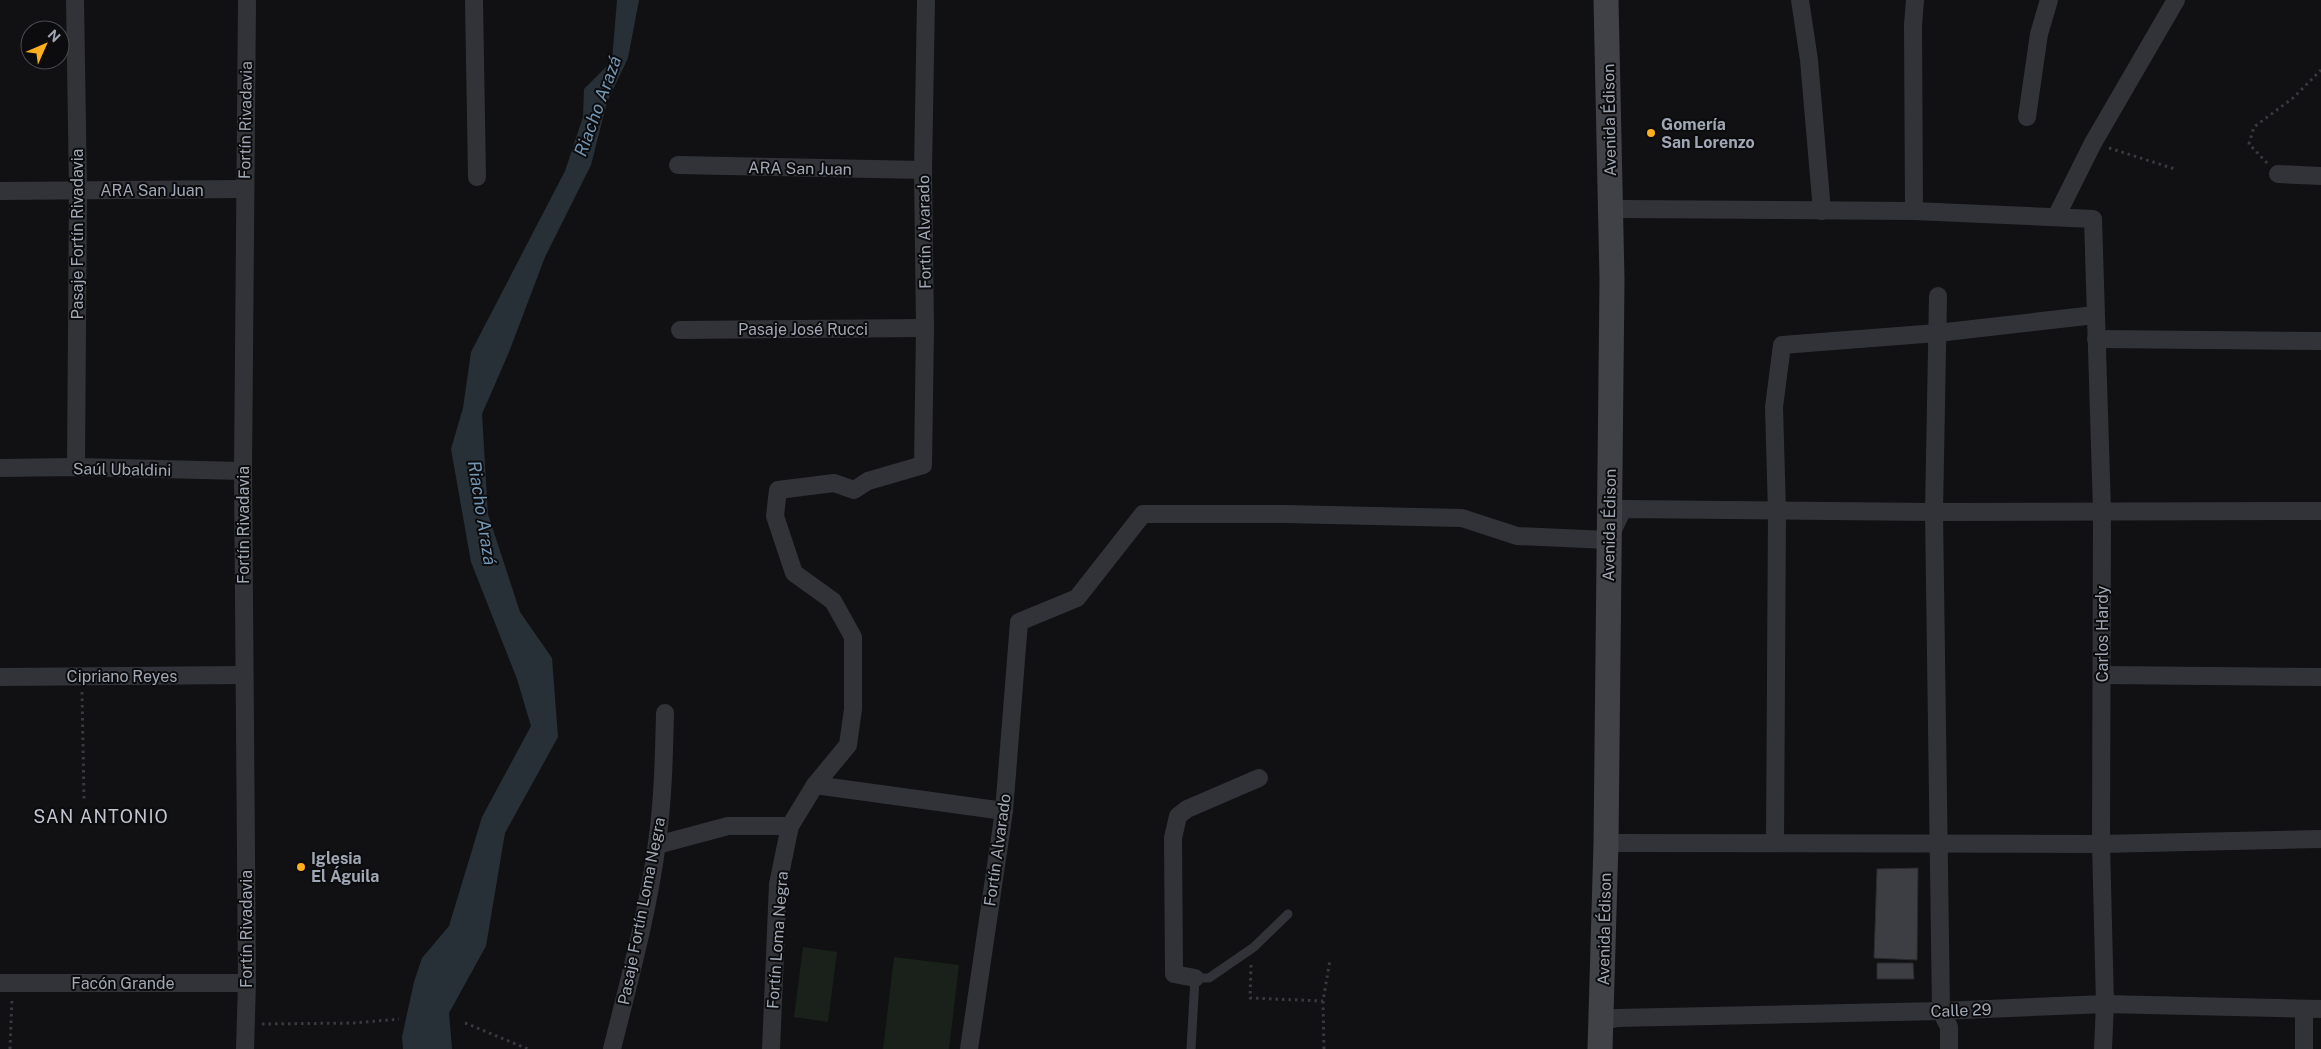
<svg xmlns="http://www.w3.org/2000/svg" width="2321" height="1049" viewBox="0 0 2321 1049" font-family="'Public Sans',sans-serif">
<rect width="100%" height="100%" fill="#111113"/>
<!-- green -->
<g fill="#19211a">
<polygon points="803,947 837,952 828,1022 794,1017"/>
<polygon points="894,957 959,965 949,1049 883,1049"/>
</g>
<!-- water -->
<polygon fill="#273037" points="617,0 639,0 628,58 607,102 591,165 545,257 509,352 482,414 488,514 520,612 552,658 558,737 505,833 486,946 449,1013 452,1049 403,1049 402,1037 414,982 422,958 449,926 482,817 531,726 517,679 471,562 451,449 463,408 471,352 565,171 583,117 584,89 612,61"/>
<!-- building -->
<g fill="#3d3e43" stroke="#2b2b2f">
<polygon points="1918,868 1917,960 1874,958 1877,869"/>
<polygon points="1877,963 1913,963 1914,979 1877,979"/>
</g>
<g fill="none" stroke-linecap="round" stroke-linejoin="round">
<!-- path -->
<g stroke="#383a3f" stroke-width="3" stroke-dasharray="2.5 4" stroke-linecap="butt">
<polyline points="2109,148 2175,169"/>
<polyline points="2267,163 2249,144 2254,127 2293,98 2321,70"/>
<polyline points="82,692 84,799"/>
<polyline points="1251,965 1250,998 1323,1001"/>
<polyline points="465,1023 528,1049"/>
<polyline points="262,1024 354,1023 399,1019"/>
<polyline points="10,1049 12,999"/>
<polyline points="1324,1049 1323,1001 1330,960"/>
</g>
<!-- service -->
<polyline stroke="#323338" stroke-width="9" points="1191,1049 1195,978 1209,978 1254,947 1288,914"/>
<!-- minor -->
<g stroke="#323338" stroke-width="18">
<polyline points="75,0 78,190 76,467"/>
<polyline points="474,0 477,177"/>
<polyline points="1800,0 1809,60 1822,211"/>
<polyline points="2027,117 2039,34 2049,0"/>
<polyline points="678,165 923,170"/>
<polyline points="2278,174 2321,176"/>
<polyline points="0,191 244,189"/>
<polyline points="1621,209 1914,211 2093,219 2102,511 2101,844 2105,1004 2103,1049"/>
<polyline points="1914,211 1913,25 1915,0"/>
<polyline points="2056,217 2093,143 2176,0"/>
<polyline points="1938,296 1934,512 1941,1011 1949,1027 1949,1049"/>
<polyline points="680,330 925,328"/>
<polyline points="2096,339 2321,341"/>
<polyline points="0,468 76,467 243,471"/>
<polyline points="2103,675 2321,677"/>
<polyline points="0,677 244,675"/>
<polyline points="815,785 1004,811"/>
<polyline points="1775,842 1777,511 1774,407 1782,345 1937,333 2095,315"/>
<polyline points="1606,843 2101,844 2321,839"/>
<polyline points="657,845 728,826 790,826"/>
<polyline points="1195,978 1174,974 1173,838 1178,816 1187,809 1259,778"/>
<polyline points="0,983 247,983"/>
<polyline points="1601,1022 1616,1018 1941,1011 2105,1004 2321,1009"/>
<polyline points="245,1049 247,983 243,471 247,0"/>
<path d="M612,1049c17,-68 36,-137 45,-206 6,-43 7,-86 8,-130"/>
<polyline points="771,1049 778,884 790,826 815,785 848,745 853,709 853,637 833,601 794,573 775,516 778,490 834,483 854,490 868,481 923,465 925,328 923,170 926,0"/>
<polyline points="969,1049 1004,811 1019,622 1077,598 1143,514 1286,514 1462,518 1517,536 1608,540 1623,509 1934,512 2321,511"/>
<polyline points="2304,1049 2304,1009"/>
</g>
<!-- secondary -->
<polyline stroke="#404248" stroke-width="25" points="1600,1049 1606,843 1612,280 1606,0"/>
</g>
<!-- markers -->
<g fill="#ffae1d" stroke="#0c0c0e" stroke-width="2">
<circle cx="1651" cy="133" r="5"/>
<circle cx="301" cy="867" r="5"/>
</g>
<g text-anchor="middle" stroke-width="4" stroke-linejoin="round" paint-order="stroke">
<!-- street labels -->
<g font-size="16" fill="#a1a8b5" stroke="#0c0c0e">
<text transform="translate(245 120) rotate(-89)" y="6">Fortín Rivadavia</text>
<text transform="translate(1609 120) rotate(-91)" y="6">Avenida Édison</text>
<text transform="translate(800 168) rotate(1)" y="6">ARA San Juan</text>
<text x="152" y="196">ARA San Juan</text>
<text transform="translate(924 232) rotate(-91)" y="6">Fortín Alvarado</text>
<text transform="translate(77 234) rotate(-90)" y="6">Pasaje Fortín Rivadavia</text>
<text x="803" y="335">Pasaje José Rucci</text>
<text transform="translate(122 469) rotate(1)" y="6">Saúl Ubaldini</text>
<text transform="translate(243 525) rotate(-90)" y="6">Fortín Rivadavia</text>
<text transform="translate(1609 525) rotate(-89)" y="6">Avenida Édison</text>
<text transform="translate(2102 634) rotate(-90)" y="6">Carlos Hardy</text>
<text x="122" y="682">Cipriano Reyes</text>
<text transform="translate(997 850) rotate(-82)" y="6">Fortín Alvarado</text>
<text transform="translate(641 911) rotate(-79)" y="6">Pasaje Fortín Loma Negra</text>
<text transform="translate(246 929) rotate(-90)" y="6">Fortín Rivadavia</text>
<text transform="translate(1604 929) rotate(-89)" y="6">Avenida Édison</text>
<text transform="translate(777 940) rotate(-86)" y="6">Fortín Loma Negra</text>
<text x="123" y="989">Facón Grande</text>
<text transform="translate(1961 1010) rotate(-2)" y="6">Calle 29</text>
</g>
<!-- poi labels -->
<g font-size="16" font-weight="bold" fill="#a1a8b5" stroke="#0c0c0e" text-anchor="start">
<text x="1661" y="130">Gomería<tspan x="1661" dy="18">San Lorenzo</tspan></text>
<text x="311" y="864">Iglesia<tspan x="311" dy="18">El Águila</tspan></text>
</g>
<!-- water labels -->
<g font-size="18" font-style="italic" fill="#7497b4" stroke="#0c0c0e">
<text transform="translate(598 106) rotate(-70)" y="6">Riacho Arazá</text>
<text transform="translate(482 513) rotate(81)" y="6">Riacho Arazá</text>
</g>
<!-- neighbourhood labels -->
<g font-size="18" letter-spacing="1" fill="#c2c6d1" stroke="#0c0c0e">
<text x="101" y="823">SAN ANTONIO</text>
</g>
</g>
<!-- north arrow -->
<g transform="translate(45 45) rotate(45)"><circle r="24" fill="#0c0c0e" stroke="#484a51"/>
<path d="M0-4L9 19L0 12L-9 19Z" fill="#ffae1d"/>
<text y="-8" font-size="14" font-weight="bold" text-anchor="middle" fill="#a1a8b5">N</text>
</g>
</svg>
